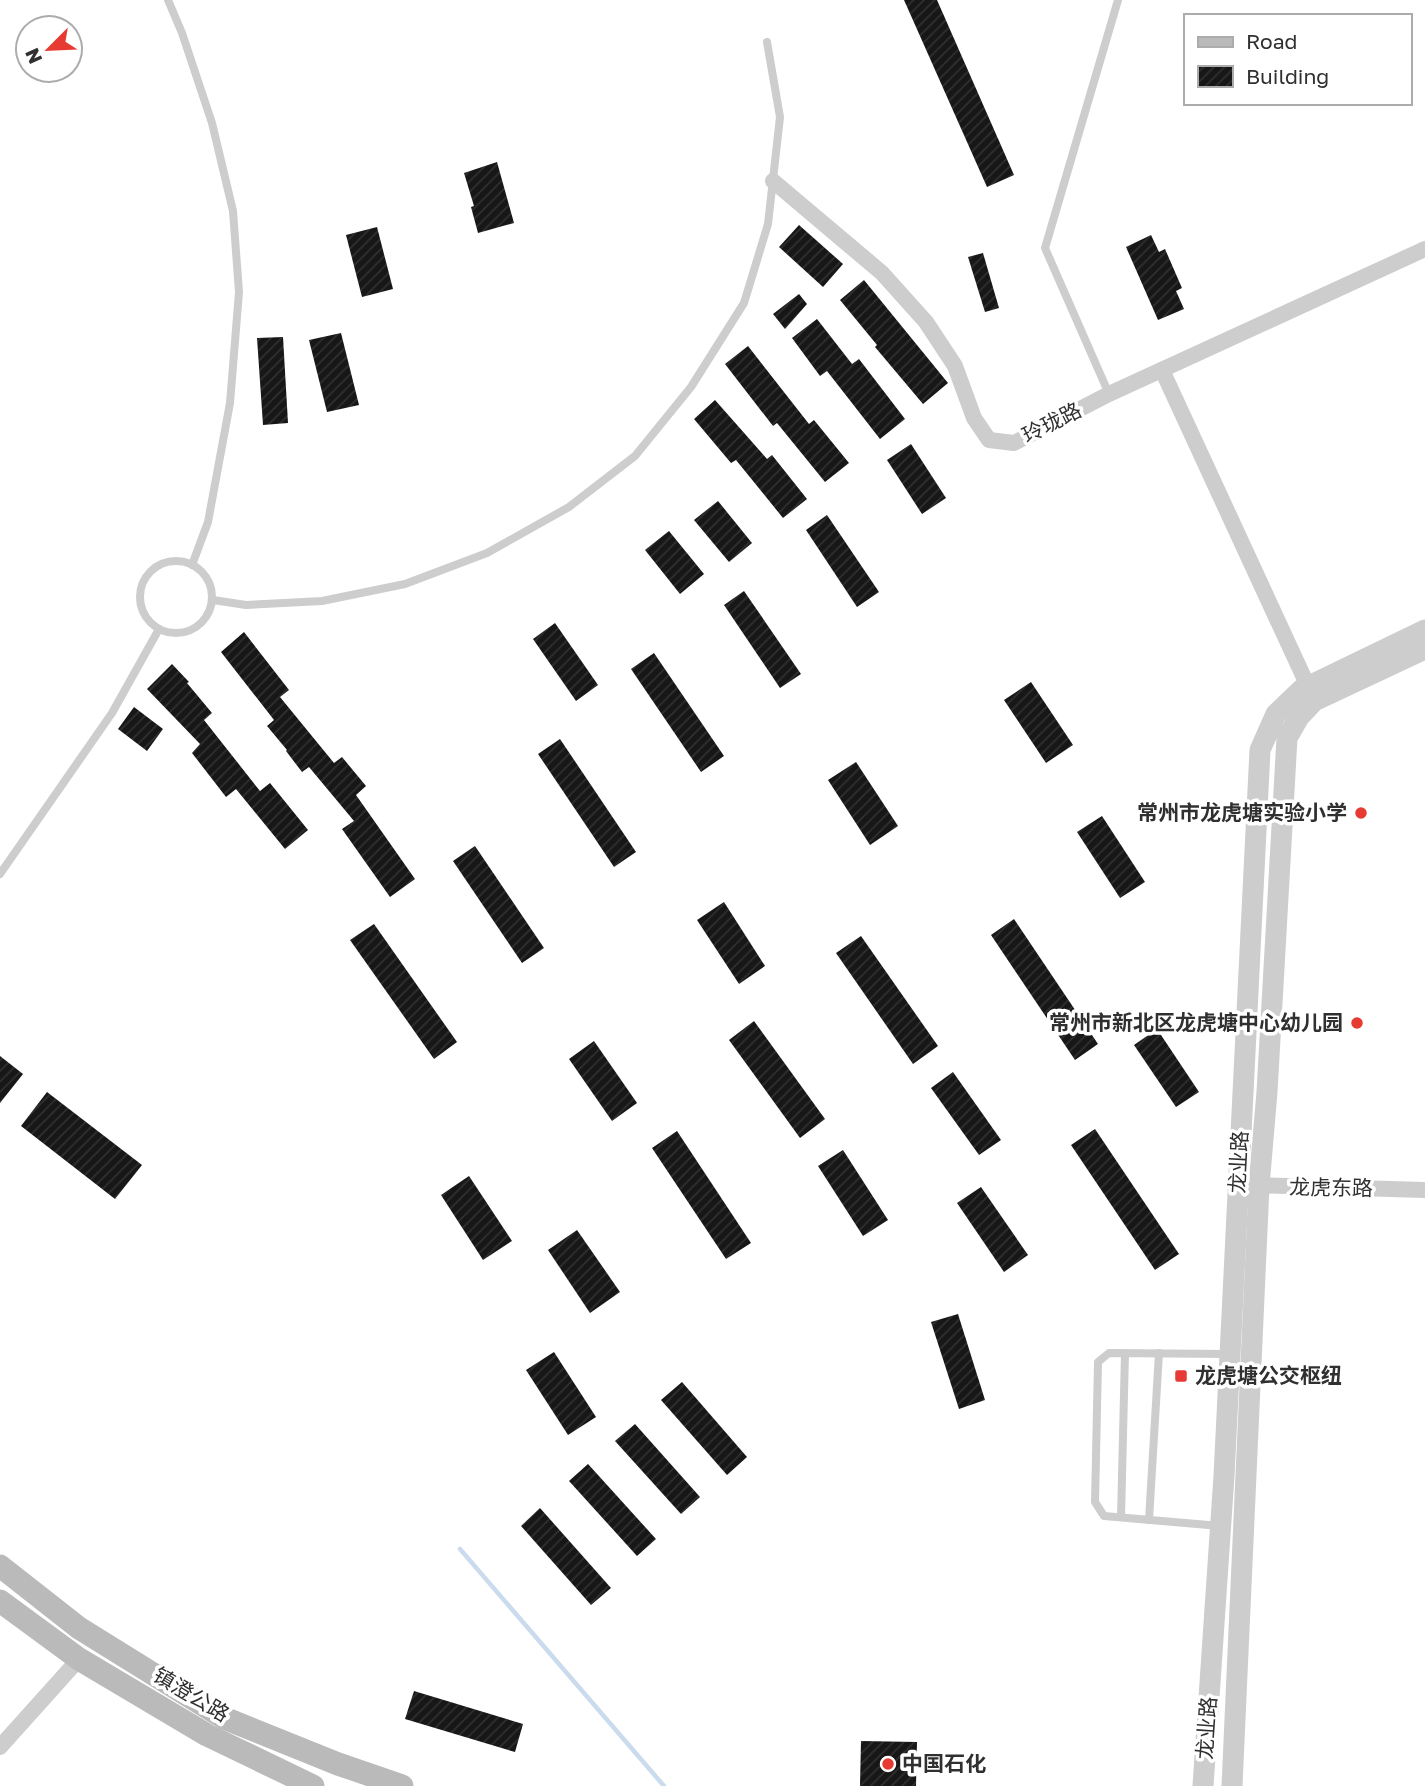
<svg xmlns="http://www.w3.org/2000/svg" width="1425" height="1786" viewBox="0 0 1425 1786" font-family="'Golos Text','Noto Sans SC',sans-serif">
<defs>
<pattern id="building-hatch" width="6" height="6" patternUnits="userSpaceOnUse" patternTransform="scale(1.75)"><rect width="6" height="6" fill="#171717"/><path d="M-1 1l2-2M0 6l6-6M5 7l2-2" fill="none" stroke="#303030"/></pattern>
</defs>
<rect width="100%" height="100%" fill="#fff"/>
<g fill="none" stroke-linecap="round" stroke-linejoin="round">
<!-- stream -->
<polyline stroke="#cadbed" stroke-width="4.5" points="460,1549 664,1786"/>
</g>
<!-- building -->
<g fill="url(#building-hatch)">
<polygon points="904,0 937,0 1014,175 987,187"/>
<polygon points="497,162 514,223 478,233 471,207 474,206 464,173"/>
<polygon points="799,225 843,264 823,287 779,247"/>
<polygon points="377,227 393,289 362,297 346,235"/>
<polygon points="1151,235 1159,252 1165,249 1182,288 1176,291 1184,309 1158,320 1126,247"/>
<polygon points="983,253 999,308 985,312 968,257"/>
<polygon points="864,280 948,383 923,404 875,347 877,345 840,300"/>
<polygon points="799,294 807,304 785,329 773,314"/>
<polygon points="817,319 852,364 859,359 905,419 880,439 827,371 820,376 792,338"/>
<polygon points="341,333 359,405 327,412 309,340"/>
<polygon points="283,337 288,423 263,425 257,338"/>
<polygon points="748,346 809,424 814,420 849,463 825,482 777,423 773,426 725,364"/>
<polygon points="715,400 767,459 772,455 807,499 783,518 736,460 731,463 694,419"/>
<polygon points="911,444 946,498 922,514 887,460"/>
<polygon points="718,501 752,543 729,562 694,520"/>
<polygon points="827,515 879,592 857,607 806,530"/>
<polygon points="669,531 704,574 680,594 645,550"/>
<polygon points="744,591 801,674 780,688 724,605"/>
<polygon points="555,623 598,685 576,701 533,639"/>
<polygon points="244,632 289,690 280,697 334,763 342,757 366,786 356,795 415,879 390,897 342,829 354,821 309,767 302,772 286,751 287,750 267,726 274,720 221,652"/>
<polygon points="654,653 724,756 701,772 631,669"/>
<polygon points="172,664 189,682 187,683 212,713 204,720 260,791 270,783 308,830 285,849 236,789 226,797 192,753 200,744 147,689"/>
<polygon points="1031,682 1073,745 1046,763 1004,700"/>
<polygon points="134,707 163,729 147,751 118,729"/>
<polygon points="560,739 636,852 614,867 538,754"/>
<polygon points="856,762 898,826 870,845 828,780"/>
<polygon points="1102,816 1145,882 1120,898 1077,832"/>
<polygon points="475,846 544,948 522,963 453,861"/>
<polygon points="724,902 765,966 739,984 697,920"/>
<polygon points="1014,919 1098,1044 1075,1060 991,935"/>
<polygon points="374,924 457,1042 434,1059 350,940"/>
<polygon points="861,936 938,1046 913,1064 836,953"/>
<polygon points="754,1021 825,1119 800,1138 729,1040"/>
<polygon points="1157,1029 1199,1092 1176,1107 1134,1045"/>
<polygon points="594,1041 637,1103 612,1121 569,1059"/>
<polygon points="0,1056 23,1074 0,1103"/>
<polygon points="953,1072 1001,1140 979,1155 931,1088"/>
<polygon points="47,1092 142,1165 115,1199 21,1126"/>
<polygon points="1095,1129 1179,1254 1155,1270 1071,1145"/>
<polygon points="677,1131 751,1243 726,1259 652,1148"/>
<polygon points="843,1150 888,1220 863,1236 818,1166"/>
<polygon points="469,1176 512,1241 483,1260 441,1195"/>
<polygon points="981,1187 1028,1255 1004,1272 957,1203"/>
<polygon points="577,1230 620,1292 590,1313 548,1250"/>
<polygon points="958,1314 985,1400 959,1409 931,1322"/>
<polygon points="554,1352 596,1417 568,1435 526,1370"/>
<polygon points="682,1382 747,1457 727,1475 661,1400"/>
<polygon points="635,1424 700,1497 681,1514 615,1441"/>
<polygon points="588,1464 656,1539 637,1556 569,1481"/>
<polygon points="540,1508 611,1588 591,1605 521,1526"/>
<polygon points="414,1691 523,1724 515,1752 405,1719"/>
<polygon points="861,1741 917,1742 916,1786 860,1786"/>
</g>
<g fill="none" stroke-linecap="round" stroke-linejoin="round">
<!-- service -->
<g stroke="#cdcdcd" stroke-width="8">
<polyline points="168,0 182,33 212,123 233,211 239,292 230,403 208,522 192,565"/>
<polyline points="1109,394 1045,248 1118,0"/>
<circle cx="176" cy="597" r="36"/>
<polyline points="213,600 246,605 322,601 405,584 487,553 569,507 635,456 691,387 744,303 768,224 780,117 767,42"/>
<polyline points="0,874 112,713 159,629"/>
<polyline points="1121,1517 1125,1353"/>
<polyline points="1149,1520 1159,1353"/>
<polyline points="1220,1526 1104,1516 1095,1502 1098,1362 1109,1353 1228,1354"/>
</g>
<!-- minor -->
<g stroke="#cdcdcd" stroke-width="16">
<polyline points="773,181 882,273 926,322 955,366 974,418 989,440 1014,443 1109,394 1425,249"/>
<polyline points="1162,370 1312,695"/>
<polyline points="1249,1185 1425,1190"/>
<polyline points="0,1747 79,1659"/>
</g>
<!-- tertiary -->
<g stroke="#cdcdcd" stroke-width="21">
<polyline points="1203,1786 1224,1476 1260,750 1276,714 1301,690 1425,630"/>
<polyline points="1232,1786 1259,1186 1267,1092 1287,738 1299,717 1314,701 1425,649"/>
</g>
<!-- secondary -->
<g stroke="#bababa" stroke-width="23">
<polyline points="0,1566 79,1628 224,1718 338,1764 402,1786"/>
<polyline points="0,1601 79,1659 207,1735 313,1786"/>
</g>
</g>
<!-- markers -->
<g fill="#e63a33" stroke="#fff" stroke-width="2.5">
<circle cx="1361" cy="813" r="7"/>
<circle cx="1357" cy="1023" r="7"/>
<rect x="1174" y="1369" width="14" height="14" rx="3.5"/>
<circle cx="888" cy="1764" r="7"/>
</g>
<g text-anchor="middle" stroke-width="7" stroke-linejoin="round" paint-order="stroke">
<!-- street labels -->
<g font-size="21" fill="#303030" stroke="#fff">
<text transform="translate(1052 423) rotate(-27)" y="7">玲珑路</text>
<text transform="translate(1239 1162) rotate(-87)" y="7">龙业路</text>
<text transform="translate(1331 1188) rotate(1)" y="7">龙虎东路</text>
<text transform="translate(191 1695) rotate(31)" y="7">镇澄公路</text>
<text transform="translate(1207 1728) rotate(-86)" y="7">龙业路</text>
</g>
<!-- poi labels -->
<g font-size="21" font-weight="bold" fill="#303030" stroke="#fff" text-anchor="end">
<text x="1347" y="820">常州市龙虎塘实验小学</text>
<text x="1343" y="1030">常州市新北区龙虎塘中心幼儿园</text>
<text x="1195" y="1383" text-anchor="start">龙虎塘公交枢纽</text>
<text x="902" y="1771" text-anchor="start">中国石化</text>
</g>
</g>
<!-- legend -->
<rect x="1184" y="14" width="228" height="91" fill="#ffffff" stroke="#acacac" stroke-width="2"/>
<rect x="1198" y="37" width="35" height="10" fill="#bababa" stroke="#acacac" stroke-width="2"/>
<text x="1246" y="49" font-size="21" fill="#303030">Road</text>
<rect x="1198" y="66" width="35" height="21" fill="url(#building-hatch)" stroke="#acacac" stroke-width="2"/>
<text x="1246" y="84" font-size="21" fill="#303030">Building</text>
<!-- north arrow -->
<g transform="translate(49 49) rotate(246)"><circle r="33" fill="#ffffff" stroke="#acacac" stroke-width="2"/>
<path d="M0-5L12 26L0 18L-12 26Z" fill="#e63a33"/>
<text y="-10" font-size="19" font-weight="bold" text-anchor="middle" fill="#303030">N</text>
</g>
</svg>
